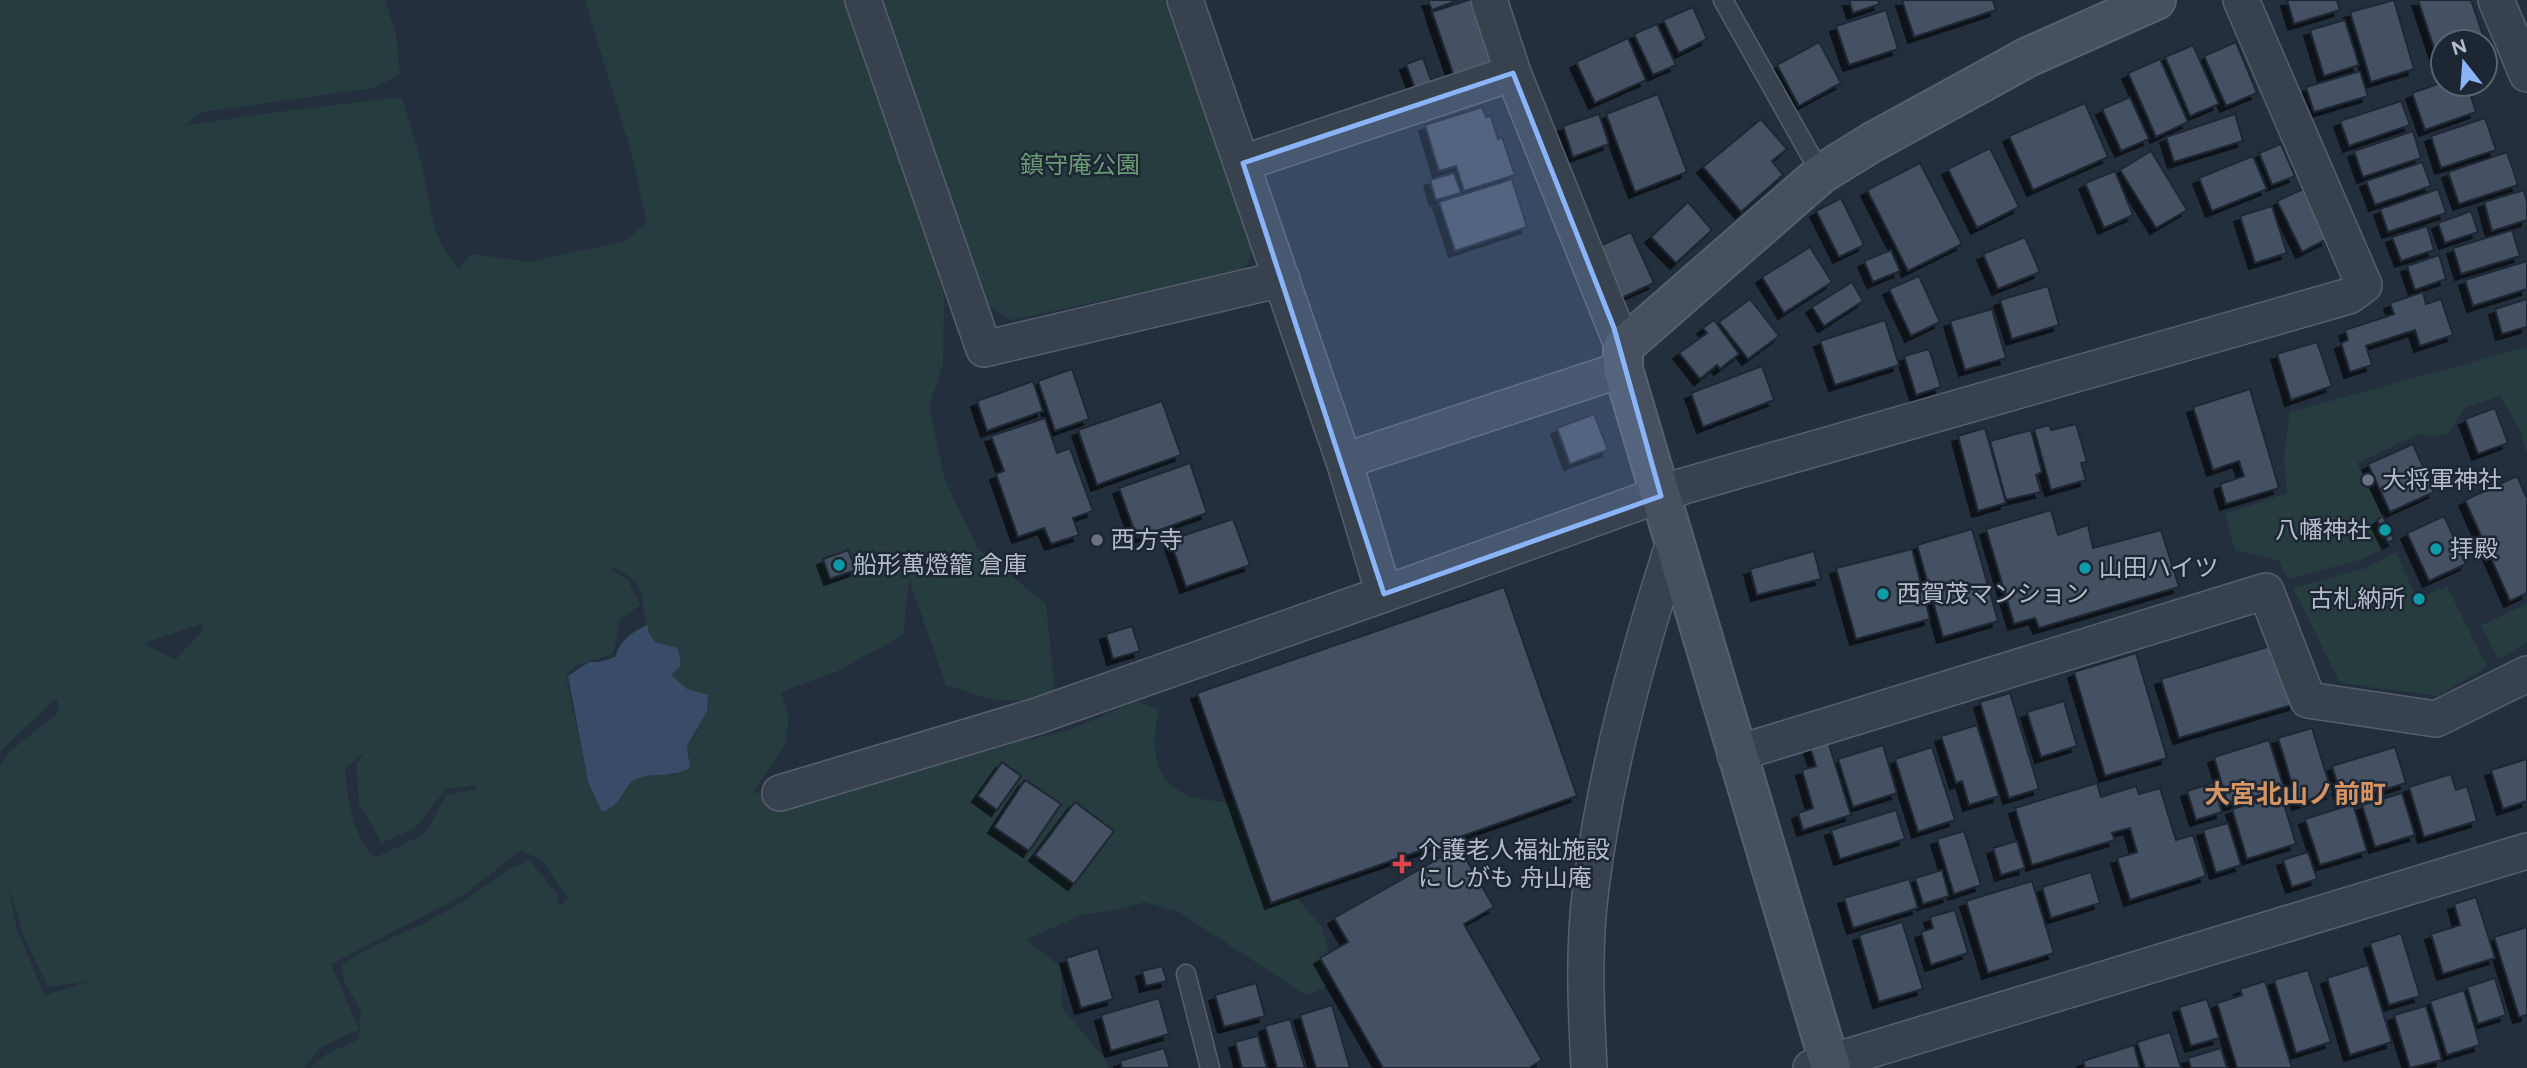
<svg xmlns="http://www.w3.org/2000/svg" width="2527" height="1068" viewBox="0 0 2527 1068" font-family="Figtree,'Noto Sans JP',sans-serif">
<defs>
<filter id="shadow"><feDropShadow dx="-6" dy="6" stdDeviation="0" flood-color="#0009"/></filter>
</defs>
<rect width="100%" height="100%" fill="#242f3e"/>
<!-- green -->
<g fill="#263c3f" fill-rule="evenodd">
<path d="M0,0h385l11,35 4,39 -26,14 -172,24 -18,14 77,-12 140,-17c9,25 16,49 22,75 9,41 7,63 36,97l12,-15 58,8 97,-21 21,-19 -16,-70 -46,-152h265l29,82 65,213 -1,69 -14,43 16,73 33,69 68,55 10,99 -66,-4 -44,-14 -37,-106 -6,56 -67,37 -55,20 8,25 -4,28 -32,47 27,6 219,-72 33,13 35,-8 70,-30 21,8c-1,13 -4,26 -3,39 3,57 57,52 101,56l23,74 43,49 11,45 -9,16 -17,8 -128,-84 -35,-10 -27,8 -36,5 -55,25 35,27 1,41 41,48 6,12h-799l17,-14 32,-15 2,-28 -16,-28 -4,-17 22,-15 62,-28 44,-25 41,-30 20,-7 27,33 2,12 9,-7 -27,-40 -21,-8 -58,45 -131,68 28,65 -38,18 -17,21h-304v-302l8,-13 52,-42 -4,-13 -56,54zM607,566c50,14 27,43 48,76l23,6 -8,27 17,14 10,43 -10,14 2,12 -12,17c-13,0 -34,-3 -45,6 -13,12 -9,25 -30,31l-14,-30 -22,-106 10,-11 37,-11 7,-35 20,-14 -12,-25zM204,623l-1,7 -28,30 -31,-17zM365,752l-9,12 3,40 23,39 33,-15 31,-39 31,-4 -3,5 -28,5 -20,38 -51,25c-24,-25 -27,-57 -30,-90zM8,884l16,53 24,50 42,-6 -45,14 -28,-64z"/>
<polygon points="880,0 1164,0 1254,252 1244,270 1012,320 986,305"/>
<polygon points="2527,347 2527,455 2520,430 2500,396 2464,408 2450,433 2432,437 2419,434 2357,463 2383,516 2376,520 2387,543 2385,545 2385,548 2363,559 2288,579 2279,561 2235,550 2225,514 2287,493 2284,455 2290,412"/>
<polygon points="2396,552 2414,593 2411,604 2424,606 2426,596 2447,586 2487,667 2437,696 2340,683 2293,588 2366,568"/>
<polygon points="2527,604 2527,643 2498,659 2481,625"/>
</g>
<!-- water -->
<path fill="#394c67" d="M648,625v6l7,11 23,6 3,17 -10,10 16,14 21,6 -1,16 -20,35 3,22c-20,11 -34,3 -54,11 -13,6 -13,27 -34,33l-14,-30 -20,-106 21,-14h10l16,-5c6,-17 16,-25 33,-32z"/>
<!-- building -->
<g fill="#455162" stroke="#1f2835" stroke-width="2" filter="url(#shadow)">
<polygon points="1428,0 1459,0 1432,10"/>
<polygon points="1468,0 1475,0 1498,68 1456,82 1432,12"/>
<polygon points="1849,0 1878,0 1880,4 1853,13"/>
<polygon points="1902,0 1993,0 1996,10 1914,37"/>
<polygon points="2287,0 2337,0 2340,10 2294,24"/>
<polygon points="2394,0 2414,69 2371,82 2350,12"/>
<polygon points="2418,0 2471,0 2486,44 2485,42 2443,42 2443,58 2438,60"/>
<polygon points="1693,7 1707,39 1679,53 1663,20"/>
<polygon points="1886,10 1898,49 1849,65 1836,26"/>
<polygon points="2345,20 2359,65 2324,76 2310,30"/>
<polygon points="1657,24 1676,65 1653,75 1634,34"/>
<polygon points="1628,38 1646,80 1595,103 1576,62"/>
<polygon points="1819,42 1841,83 1799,106 1777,65"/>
<polygon points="2236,42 2257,93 2226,106 2204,56"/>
<polygon points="2193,45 2219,104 2190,116 2165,57"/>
<polygon points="1423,58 1434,88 1417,94 1406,64"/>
<polygon points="2160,59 2188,122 2156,137 2128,73"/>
<polygon points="2360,71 2368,96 2314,112 2306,87"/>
<polygon points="2443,82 2467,84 2476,112 2425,130 2412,93"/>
<polygon points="1658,94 1687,172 1635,192 1606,114"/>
<polygon points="2130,97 2149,139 2121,151 2102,109"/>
<polygon points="2401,101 2410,125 2349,146 2340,121"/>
<polygon points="2085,103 2108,157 2033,190 2009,136"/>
<polygon points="1482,107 1486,117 1491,116 1498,139 1502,137 1515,175 1464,191 1456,166 1439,171 1425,125"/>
<polygon points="1599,114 1609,144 1573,157 1563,126"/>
<polygon points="2235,114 2243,141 2174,162 2166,137"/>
<polygon points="2485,118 2496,150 2441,168 2431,136"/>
<polygon points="1761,119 1787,149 1772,161 1783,175 1741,212 1703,167"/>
<polygon points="2413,131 2421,158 2363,177 2354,151"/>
<polygon points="2281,144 2295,176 2272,185 2259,153"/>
<polygon points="1990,148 2019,207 1977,228 1948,169"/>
<polygon points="2151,151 2187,210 2156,228 2120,170"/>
<polygon points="2507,152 2518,185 2459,204 2448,172"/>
<polygon points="2253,156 2267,189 2212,211 2199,178"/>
<polygon points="2422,162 2431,186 2375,205 2366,181"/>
<polygon points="1920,163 1962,244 1908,271 1867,190"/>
<polygon points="2115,171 2133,215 2104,228 2085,183"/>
<polygon points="1454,173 1461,193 1436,200 1430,180"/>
<polygon points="1512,179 1527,227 1455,251 1439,202"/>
<polygon points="2303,189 2327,239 2302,252 2277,201"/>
<polygon points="2438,189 2446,213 2388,232 2380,209"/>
<polygon points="2524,190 2527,202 2527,220 2492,231 2484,202"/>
<polygon points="1841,198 1864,245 1839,257 1816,211"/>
<polygon points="1688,202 1712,230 1676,263 1651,237"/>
<polygon points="2272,206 2287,253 2255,263 2240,216"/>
<polygon points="2471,211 2478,232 2445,243 2438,223"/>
<polygon points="2427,226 2434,250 2401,261 2392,237"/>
<polygon points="2512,230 2520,256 2461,274 2453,248"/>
<polygon points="1631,232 1654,283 1621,298 1597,247"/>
<polygon points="2025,237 2040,272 1998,289 1983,254"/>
<polygon points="1810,247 1832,282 1784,313 1762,277"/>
<polygon points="1891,250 1900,271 1873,282 1864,261"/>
<polygon points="2439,255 2446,279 2415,290 2407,266"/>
<polygon points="2527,261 2527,289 2473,306 2465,280"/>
<polygon points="1919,276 1940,322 1911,336 1889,289"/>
<polygon points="1852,282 1863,301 1824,326 1812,307"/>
<polygon points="2048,286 2059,325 2012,339 2000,300"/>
<polygon points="2423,292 2426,304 2441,299 2453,335 2420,346 2415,330 2366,346 2372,365 2350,372 2341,343 2348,340 2345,330 2394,314 2390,303"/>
<polygon points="1750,299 1779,336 1748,359 1719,322"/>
<polygon points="2527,299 2527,327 2502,334 2495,309"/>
<polygon points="1992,309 2006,358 1965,370 1950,321"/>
<polygon points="1714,320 1739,354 1720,369 1717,365 1700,379 1679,353 1707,333 1703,328"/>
<polygon points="1885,320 1899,365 1835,385 1820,341"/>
<polygon points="2317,342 2332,386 2291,400 2277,354"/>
<polygon points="1929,349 1941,387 1916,395 1904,356"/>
<polygon points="1762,366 1774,400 1703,427 1691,393"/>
<polygon points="1072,369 1089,419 1055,431 1038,381"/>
<polygon points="1033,381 1043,411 987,431 977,401"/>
<polygon points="2250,389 2279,488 2226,504 2220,484 2244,476 2239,461 2213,470 2193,407"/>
<polygon points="1162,401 1181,455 1097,485 1078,430"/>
<polygon points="2495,408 2508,443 2478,454 2465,419"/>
<polygon points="1594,414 1608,450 1570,464 1557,428"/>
<polygon points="1045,418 1057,453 1070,448 1093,511 1073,518 1079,535 1051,544 1044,528 1018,537 996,474 1004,471 991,436"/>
<polygon points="2076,424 2087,462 2081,463 2086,480 2051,490 2034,429 2049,425 2051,430"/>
<polygon points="1985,428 2006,503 1978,511 1958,436"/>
<polygon points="2031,430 2042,472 2036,475 2041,492 2006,500 1990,441"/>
<polygon points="2413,444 2434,492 2390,512 2368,464"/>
<polygon points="1190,463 1207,513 1137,538 1119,488"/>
<polygon points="2517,476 2527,498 2527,593 2510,601 2465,500"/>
<polygon points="2051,510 2058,535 2088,525 2093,548 2161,530 2179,587 2039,628 2035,618 2014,624 1986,529"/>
<polygon points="2383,516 2394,540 2388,543 2377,520"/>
<polygon points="2444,516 2466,564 2429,581 2407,533"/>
<polygon points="1233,519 1250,565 1186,587 1170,540"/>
<polygon points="1972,529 1998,621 1943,637 1917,545"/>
<polygon points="1912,549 1930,619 1856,639 1836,568"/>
<polygon points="848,550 856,570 830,579 823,559"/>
<polygon points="1814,551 1821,579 1757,595 1750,569"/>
<polygon points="1504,587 1577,796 1271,903 1197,693"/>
<polygon points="1132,626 1140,651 1113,659 1106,634"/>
<polygon points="2277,644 2295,704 2179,738 2161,679"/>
<polygon points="2136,653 2167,758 2105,776 2074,672"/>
<polygon points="2010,693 2039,789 2009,798 1980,702"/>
<polygon points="2064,701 2077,746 2041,757 2027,712"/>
<polygon points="1977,725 1999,796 1969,805 1962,781 1956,783 1941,736"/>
<polygon points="2312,728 2332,793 2298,804 2278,738"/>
<polygon points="1827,738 1851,815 1803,830 1798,813 1813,808 1802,770 1816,766 1809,744"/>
<polygon points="2269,740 2284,788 2228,805 2214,757"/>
<polygon points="1883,745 1897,793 1853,807 1838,759"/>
<polygon points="1932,747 1955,820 1918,832 1895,759"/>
<polygon points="2395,747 2406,783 2343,802 2332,766"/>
<polygon points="2527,759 2527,801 2503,809 2491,770"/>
<polygon points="1002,762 1021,776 997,810 978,796"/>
<polygon points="2451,774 2456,790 2467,786 2477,821 2424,837 2409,787"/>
<polygon points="1025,780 1061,804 1029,851 994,827"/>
<polygon points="2097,783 2101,797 2136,786 2139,794 2160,788 2176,840 2193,835 2206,876 2130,900 2117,858 2137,852 2130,828 2112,833 2115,840 2032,865 2015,808"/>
<polygon points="2213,783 2222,812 2196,820 2187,791"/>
<polygon points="2402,793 2415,835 2375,847 2362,805"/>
<polygon points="2281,794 2296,844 2247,859 2232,809"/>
<polygon points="1075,802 1114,831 1074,884 1035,855"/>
<polygon points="2353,804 2367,851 2320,865 2305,819"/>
<polygon points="1896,810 1905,839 1840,859 1831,830"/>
<polygon points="2228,823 2241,865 2216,873 2203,830"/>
<polygon points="1964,831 1981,885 1954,894 1937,839"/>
<polygon points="2017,841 2025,868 2001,875 1993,848"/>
<polygon points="1459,847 1494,907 1464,924 1542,1060 1529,1068 1383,1068 1320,958 1348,942 1334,918"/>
<polygon points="2308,852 2317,879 2292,887 2283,860"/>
<polygon points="1942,870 1949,896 1923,904 1915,878"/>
<polygon points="2091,872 2100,903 2051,918 2042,887"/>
<polygon points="1909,879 1918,908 1853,928 1844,898"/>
<polygon points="2032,881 2054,953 1988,973 1966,901"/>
<polygon points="2476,897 2495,958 2443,974 2431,934 2460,925 2454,904"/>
<polygon points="1955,910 1968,953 1931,965 1921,932 1933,928 1930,917"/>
<polygon points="1902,922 1923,989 1879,1002 1859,935"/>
<polygon points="2527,927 2527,1015 2519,1017 2494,937"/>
<polygon points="2401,933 2420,996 2389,1005 2370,943"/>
<polygon points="1098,948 1113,999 1081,1008 1066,958"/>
<polygon points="2368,965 2392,1042 2350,1055 2327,978"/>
<polygon points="1162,966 1167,981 1146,986 1142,971"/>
<polygon points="2308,970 2331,1042 2296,1053 2274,980"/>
<polygon points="2495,978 2506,1015 2478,1024 2467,987"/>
<polygon points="2265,981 2292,1068 2237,1068 2217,1003 2242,995 2240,989"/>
<polygon points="1256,983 1265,1016 1224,1027 1215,995"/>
<polygon points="2464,990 2480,1045 2447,1055 2430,1001"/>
<polygon points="1159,998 1169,1034 1111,1051 1101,1015"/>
<polygon points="2207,999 2219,1038 2191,1046 2179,1007"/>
<polygon points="1332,1005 1350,1068 1316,1068 1300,1015"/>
<polygon points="2426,1006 2442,1060 2410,1068 2394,1015"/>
<polygon points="1290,1019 1305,1068 1277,1068 1265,1026"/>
<polygon points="2170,1032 2181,1068 2145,1068 2137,1042"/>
<polygon points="1258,1036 1267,1068 1242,1068 1235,1042"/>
<polygon points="2134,1045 2140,1068 2085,1068 2083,1061"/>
<polygon points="1164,1048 1170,1068 1122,1068 1120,1061"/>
<polygon points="2221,1048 2227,1068 2191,1068 2188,1058"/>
</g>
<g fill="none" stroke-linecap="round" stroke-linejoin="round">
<defs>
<g id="lane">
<polyline points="1723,0 1821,174"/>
<polyline points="1186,974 1210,1068"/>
</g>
<g id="street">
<polyline points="863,0 984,349 1282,279"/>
<polyline points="1185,0 1344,461 1384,594"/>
<polyline points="1489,0 1513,73 1623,347"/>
<polyline points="2496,0 2527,74"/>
<polyline points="1243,163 1513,73"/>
<polyline points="1344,461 1623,369"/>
<polyline points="1735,754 2266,591 2308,700 2436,719 2527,674"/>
<polyline points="780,793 1037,716 1384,594 1684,486 2349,296 2364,285 2241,0"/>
<path d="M1589,1068c-3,-60 -6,-121 2,-181 15,-119 47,-234 84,-348"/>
<polyline points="1811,1068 2527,851"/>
</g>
<path id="secondary" d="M1831,1068c-71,-232 -137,-466 -208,-699v-22l198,-173 50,-31 157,-86 128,-57"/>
</defs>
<!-- lane casing -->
<use href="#lane" stroke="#565f6c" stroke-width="21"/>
<!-- street casing -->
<use href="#street" stroke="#565f6c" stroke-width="38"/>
<!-- secondary casing -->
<use href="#secondary" stroke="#565f6c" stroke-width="42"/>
<!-- lane -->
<use href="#lane" stroke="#38414e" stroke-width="18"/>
<!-- street -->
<use href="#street" stroke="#38414e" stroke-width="35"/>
<!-- secondary -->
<use href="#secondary" stroke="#465061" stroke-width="38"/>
</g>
<!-- marked area -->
<path fill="#8ab4f8" fill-opacity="0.2" stroke="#8ab4f8" stroke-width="5" stroke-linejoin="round" d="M1513,73l101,255 47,168 -277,98 -141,-431z"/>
<!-- markers -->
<g fill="#6b7280" stroke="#1d2633" stroke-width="2.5">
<circle cx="2368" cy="480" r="7"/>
<circle cx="1097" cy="540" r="7"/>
</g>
<g fill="#0f9aa8" stroke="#1d2633" stroke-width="2.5">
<circle cx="2385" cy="530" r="7"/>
<circle cx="2436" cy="549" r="7"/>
<circle cx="839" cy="565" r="7"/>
<circle cx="2085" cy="568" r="7"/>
<circle cx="1883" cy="594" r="7"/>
<circle cx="2419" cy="599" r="7"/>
</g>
<path fill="#e0444e" stroke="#1d2633" stroke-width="2.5" d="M1398.5 853.5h7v7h7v7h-7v7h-7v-7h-7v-7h7z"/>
<g text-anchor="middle" stroke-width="5" stroke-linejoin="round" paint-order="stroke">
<!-- park labels -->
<g font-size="24" fill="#6b9a76" stroke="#1d2633">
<text x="1080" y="173">鎮守庵公園</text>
</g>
<!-- poi labels -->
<g font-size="24" fill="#b4bcc9" stroke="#1d2633" text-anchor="start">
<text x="2382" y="488">大将軍神社</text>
<text x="2371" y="538" text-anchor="end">八幡神社</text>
<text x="1111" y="548">西方寺</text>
<text x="2450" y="557">拝殿</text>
<text x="853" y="573">船形萬燈籠 倉庫</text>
<text x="2099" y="576">山田ハイツ</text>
<text x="1897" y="602">西賀茂マンション</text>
<text x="2405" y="607" text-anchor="end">古札納所</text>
<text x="1418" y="858">介護老人福祉施設<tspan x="1418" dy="28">にしがも 舟山庵</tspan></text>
</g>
<!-- neighbourhood labels -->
<g font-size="26" font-weight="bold" fill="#d59563" stroke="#1d2633">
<text x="2295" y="803">大宮北山ノ前町</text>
</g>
</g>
<!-- north arrow -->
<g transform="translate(2464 63) rotate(343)"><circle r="33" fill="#1d2633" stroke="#59626f" stroke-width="2"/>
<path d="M0-5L12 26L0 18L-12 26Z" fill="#8ab4f8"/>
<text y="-10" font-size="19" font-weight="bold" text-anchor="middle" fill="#b4bcc9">N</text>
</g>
</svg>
